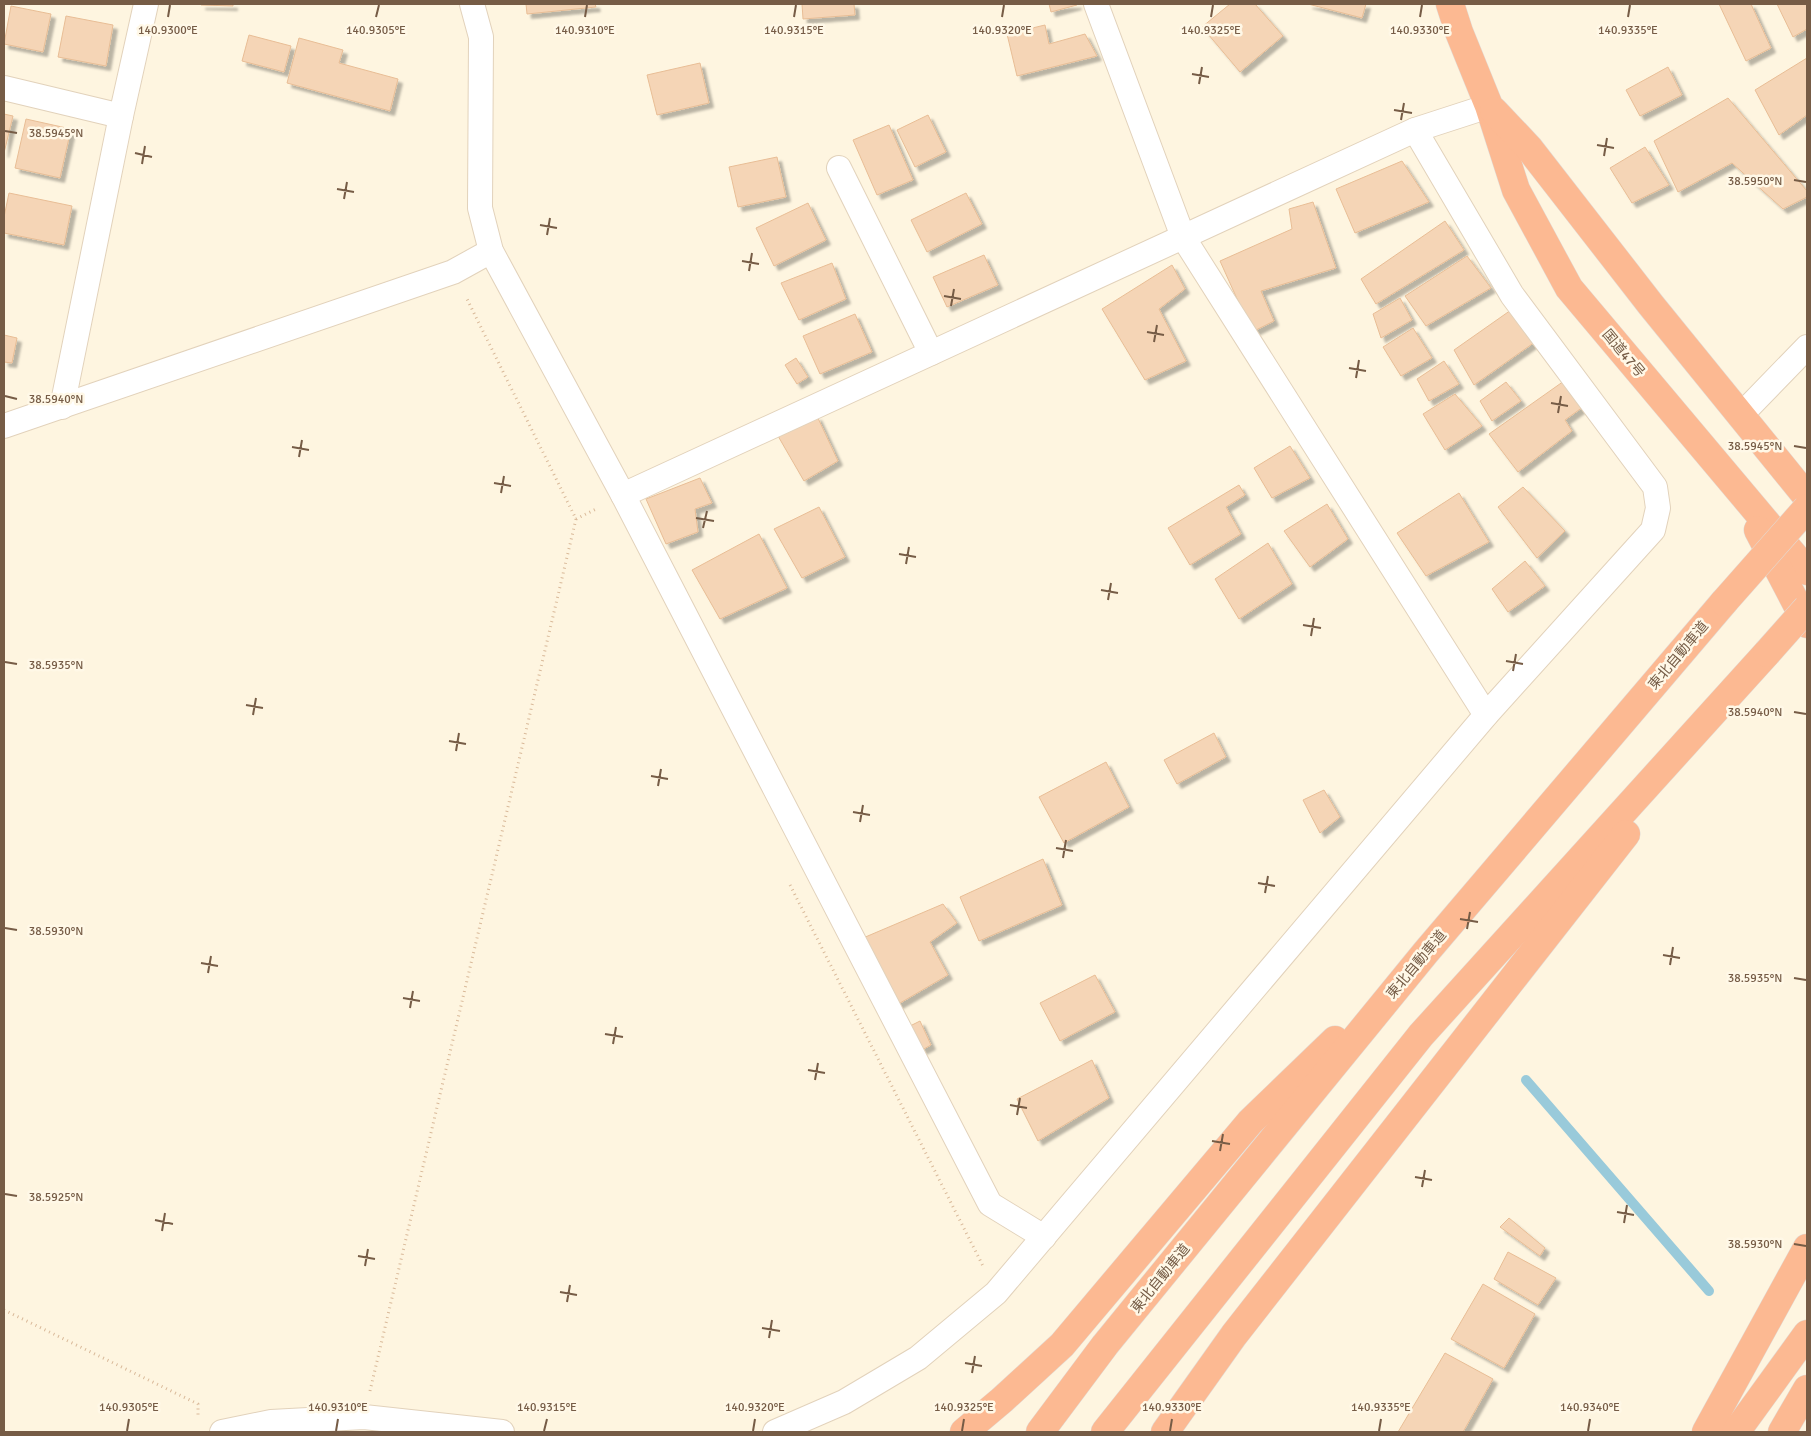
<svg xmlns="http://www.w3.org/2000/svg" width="1811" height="1436" viewBox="0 0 1811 1436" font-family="Signika,'Noto Sans JP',sans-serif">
<defs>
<filter id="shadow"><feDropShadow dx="4.5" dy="4.5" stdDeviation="1" flood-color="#0004"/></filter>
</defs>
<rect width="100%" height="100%" fill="#fef5e0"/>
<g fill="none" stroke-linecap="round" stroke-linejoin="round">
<!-- stream -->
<polyline stroke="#99cada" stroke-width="10" points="1526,1080 1709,1291"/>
</g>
<!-- building -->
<g fill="#f5d5b6" stroke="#e8bd95" filter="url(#shadow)">
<polygon points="201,4 233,4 233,6 201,5"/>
<polygon points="526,4 595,4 596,7 527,14"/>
<polygon points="802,4 854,4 855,15 803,19"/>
<polygon points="1049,4 1077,4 1077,5 1051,12"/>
<polygon points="1230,4 1255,4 1283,36 1240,72 1202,27"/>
<polygon points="1308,4 1366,4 1362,18"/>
<polygon points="1719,4 1751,4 1771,48 1746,61"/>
<polygon points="1777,4 1807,4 1807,29 1793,37"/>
<polygon points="11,6 51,14 43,52 4,44"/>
<polygon points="66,16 113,25 106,66 58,57"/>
<polygon points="1045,25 1049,44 1085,34 1097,56 1017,76 1007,34"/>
<polygon points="249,35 291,46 284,72 242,61"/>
<polygon points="299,38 343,50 339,63 398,79 390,111 287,83"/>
<polygon points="1807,58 1807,115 1779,135 1755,90"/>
<polygon points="700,63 709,103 657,115 647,75"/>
<polygon points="1668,67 1682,95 1640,116 1626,90"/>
<polygon points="1728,98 1807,191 1807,197 1783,209 1732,163 1678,192 1654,141"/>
<polygon points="4,114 13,116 4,153"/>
<polygon points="928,115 946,152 915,167 897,130"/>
<polygon points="26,119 71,129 60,178 15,168"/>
<polygon points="889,125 913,180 877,195 853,140"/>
<polygon points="1645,147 1669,185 1632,203 1610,168"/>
<polygon points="777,157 786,197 738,207 729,167"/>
<polygon points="1402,161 1429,202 1355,233 1336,189"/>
<polygon points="9,193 72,206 64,245 4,233 4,217"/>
<polygon points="966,193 982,224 927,252 911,220"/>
<polygon points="1313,202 1336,268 1261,291 1274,321 1252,332 1220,261 1292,229 1289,209"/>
<polygon points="808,203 826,240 774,266 756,228"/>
<polygon points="1445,221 1464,250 1376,304 1361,279"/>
<polygon points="984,255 998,285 947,307 933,277"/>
<polygon points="1467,256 1491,288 1426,326 1405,296"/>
<polygon points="832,263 846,299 799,320 781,283"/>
<polygon points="1172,265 1185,289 1159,309 1186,361 1145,380 1102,309"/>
<polygon points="1400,298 1412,320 1381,338 1373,314"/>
<polygon points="1511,310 1535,342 1474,385 1454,350"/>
<polygon points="855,314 872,352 820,374 803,336"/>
<polygon points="1413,328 1432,358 1401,376 1383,347"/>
<polygon points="4,335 17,338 12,363 4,362"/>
<polygon points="796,358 808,377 797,384 785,365"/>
<polygon points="1444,361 1459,384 1429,401 1417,379"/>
<polygon points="1564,381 1583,407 1565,420 1572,431 1518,472 1489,434"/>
<polygon points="1506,382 1521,401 1492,421 1480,401"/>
<polygon points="1455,394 1482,426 1445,450 1423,414"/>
<polygon points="817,416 838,461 804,481 778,436"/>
<polygon points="1290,446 1310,478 1272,498 1254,468"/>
<polygon points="700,478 712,503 695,509 698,532 666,544 646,499"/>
<polygon points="1239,485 1245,495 1226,507 1241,534 1190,565 1168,528"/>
<polygon points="1523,487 1565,531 1537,558 1498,507"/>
<polygon points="1459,493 1489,542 1426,576 1397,533"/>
<polygon points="1327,504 1348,539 1310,567 1284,531"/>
<polygon points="819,507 845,557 802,578 774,529"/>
<polygon points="759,534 787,588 720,619 692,570"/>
<polygon points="1268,543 1292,584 1239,619 1215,579"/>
<polygon points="1525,561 1545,586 1508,612 1492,589"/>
<polygon points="1214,733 1226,757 1177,784 1164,760"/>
<polygon points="1106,762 1129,807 1064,843 1039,797"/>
<polygon points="1324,790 1340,817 1320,833 1303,800"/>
<polygon points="1043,859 1062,905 979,941 960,897"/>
<polygon points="943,904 957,923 930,942 948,975 895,1006 863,938"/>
<polygon points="1095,975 1115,1012 1060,1041 1040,1003"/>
<polygon points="920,1021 931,1045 922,1050 908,1027"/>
<polygon points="1092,1060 1109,1098 1038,1141 1017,1099"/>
<polygon points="1509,1218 1545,1248 1540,1256 1500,1227"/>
<polygon points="1508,1252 1556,1278 1538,1305 1494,1279"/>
<polygon points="1483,1284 1535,1314 1504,1368 1451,1339"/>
<polygon points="1445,1353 1493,1379 1463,1432 1398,1432"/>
</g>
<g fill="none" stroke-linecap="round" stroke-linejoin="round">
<defs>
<g id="street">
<polyline points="472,4 481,37 480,208 491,251 623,495 1415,130 1489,106"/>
<polyline points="1096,4 1183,237 1486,715"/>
<polyline points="4,88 121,116"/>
<polyline points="839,168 931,353"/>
<polyline points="62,407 121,116 146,4"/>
<polyline points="1741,415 1807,347"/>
<polyline points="4,426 453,272 491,251"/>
<polyline points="623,495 990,1204 1044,1237"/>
<polyline points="222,1432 271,1422 364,1417 502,1432"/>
<polyline points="775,1432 844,1402 918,1358 996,1293 1486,715 1653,530 1658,508 1655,487 1512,295 1415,130"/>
</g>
<g id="highway">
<polyline points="1450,4 1459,32 1489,106 1516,190 1569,288 1807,571"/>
<polyline points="1494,111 1529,148 1651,305 1807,497"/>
<polyline points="1758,530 1807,624"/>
<polyline points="964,1432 1002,1400 1062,1345 1250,1122 1335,1040"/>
<polyline points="1040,1432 1105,1345 1426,952 1724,602"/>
<polyline points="1105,1432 1421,1035 1767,653"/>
<polyline points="1165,1432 1234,1335 1626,834"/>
<polyline points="1706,1432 1807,1248"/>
<polyline points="1736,1432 1807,1334"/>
<polyline points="1782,1432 1807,1389"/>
</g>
</defs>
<!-- street casing -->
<use href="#street" stroke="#e2d2bb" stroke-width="26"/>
<!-- highway casing -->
<use href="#highway" stroke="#e1dbd6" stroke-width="29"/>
<!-- path -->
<g stroke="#d9b999" stroke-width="3" stroke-dasharray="1 4" stroke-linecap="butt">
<polyline points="576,519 598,508"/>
<polyline points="790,885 983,1266"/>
<polyline points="4,1310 198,1404 198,1416"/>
<polyline points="370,1391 576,519 466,297"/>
</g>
<!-- street -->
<use href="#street" stroke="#fff" stroke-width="24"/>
<!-- highway -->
<use href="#highway" stroke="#fcb992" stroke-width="28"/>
<defs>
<g id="highway-bridge">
<polyline points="1724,602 1807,508"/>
<polyline points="1767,653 1807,608"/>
</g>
</defs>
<!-- highway-bridge casing -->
<use href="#highway-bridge" stroke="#e1dbd6" stroke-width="29" stroke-linecap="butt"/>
<!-- highway-bridge -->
<use href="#highway-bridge" stroke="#fcb992" stroke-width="28"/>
</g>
<!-- ticks -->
<path fill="none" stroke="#765c46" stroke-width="2" d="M168,17l2,-12M376,17l3,-12M585,17l2,-12M794,17l2,-12M1002,17l2,-12M1211,17l2,-12M1420,17l2,-12M1628,17l2,-12M1192,74l17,3M1199,84l3,-17M1394,110l18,3M1401,120l3,-17M5,131l12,2M1597,145l17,3M135,153l17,4M1604,156l3,-18M142,164l3,-18M1794,180l12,2M337,189l17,3M344,199l3,-17M540,225l17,3M547,235l3,-17M742,261l17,3M749,271l3,-18M944,296l17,3M951,306l3,-17M1147,332l17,3M1154,342l3,-17M1349,368l17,3M1356,378l3,-18M5,396l12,3M1551,403l17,3M1558,413l3,-17M1794,446l12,2M292,447l17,3M299,457l3,-17M494,483l17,3M501,493l3,-17M696,518l18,3M703,528l4,-17M899,554l17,3M906,564l3,-17M1101,590l17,3M1108,600l3,-17M1303,625l18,3M1311,636l3,-18M1506,661l17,3M5,662l12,2M1513,671l3,-17M246,705l17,3M1794,712l12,2M253,715l3,-17M449,741l17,3M456,751l3,-18M651,776l17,3M658,786l3,-17M853,812l17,3M860,822l3,-17M1056,848l17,3M1063,858l3,-18M1258,883l17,3M1265,893l3,-17M1460,919l18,3M5,928l12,2M1467,929l3,-17M1663,955l17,3M201,963l17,3M1670,965l3,-18M208,973l3,-17M1794,978l12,2M403,998l17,3M410,1008l3,-17M605,1034l18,3M613,1044l3,-17M808,1070l17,3M815,1080l3,-17M1010,1105l17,3M1017,1115l3,-17M1212,1141l18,3M1220,1151l3,-17M1415,1177l17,3M1422,1187l3,-17M5,1194l12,2M1617,1212l17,3M155,1220l18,4M1624,1223l3,-18M162,1231l3,-18M1794,1244l12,2M358,1256l17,3M365,1266l3,-17M560,1292l17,3M567,1302l3,-17M762,1328l18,3M769,1338l3,-18M965,1363l17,3M972,1373l3,-17M127,1431l2,-12M336,1431l2,-12M544,1431l3,-12M753,1431l2,-12M962,1431l2,-12M1170,1431l2,-12M1379,1431l2,-12M1588,1431l2,-12"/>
<g text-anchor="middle" stroke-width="5" stroke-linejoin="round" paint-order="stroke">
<!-- street labels -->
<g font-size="14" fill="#765c46" stroke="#fff8e7">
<text transform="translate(1624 353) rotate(50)" y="5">国道47号</text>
<text transform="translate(1678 655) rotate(-50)" y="5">東北自動車道</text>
<text transform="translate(1416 964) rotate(-50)" y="5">東北自動車道</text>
<text transform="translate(1160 1278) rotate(-51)" y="5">東北自動車道</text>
</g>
</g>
<g font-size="12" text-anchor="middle" fill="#765c46" stroke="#fff8e7" stroke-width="5" stroke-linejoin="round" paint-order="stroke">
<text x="168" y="34">140.9300°E</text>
<text x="376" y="34">140.9305°E</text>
<text x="585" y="34">140.9310°E</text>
<text x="794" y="34">140.9315°E</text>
<text x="1002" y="34">140.9320°E</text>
<text x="1211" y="34">140.9325°E</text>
<text x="1420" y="34">140.9330°E</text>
<text x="1628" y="34">140.9335°E</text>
<text x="56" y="137">38.5945°N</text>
<text x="1755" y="185">38.5950°N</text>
<text x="56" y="403">38.5940°N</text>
<text x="1755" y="450">38.5945°N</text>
<text x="56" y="669">38.5935°N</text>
<text x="1755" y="716">38.5940°N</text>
<text x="56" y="935">38.5930°N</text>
<text x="1755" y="982">38.5935°N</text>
<text x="56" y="1201">38.5925°N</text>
<text x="1755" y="1248">38.5930°N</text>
<text x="129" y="1411">140.9305°E</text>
<text x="338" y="1411">140.9310°E</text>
<text x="547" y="1411">140.9315°E</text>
<text x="755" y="1411">140.9320°E</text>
<text x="964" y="1411">140.9325°E</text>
<text x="1172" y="1411">140.9330°E</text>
<text x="1381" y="1411">140.9335°E</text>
<text x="1590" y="1411">140.9340°E</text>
</g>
<!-- border -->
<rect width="1811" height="1436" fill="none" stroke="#765c46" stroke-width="10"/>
</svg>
